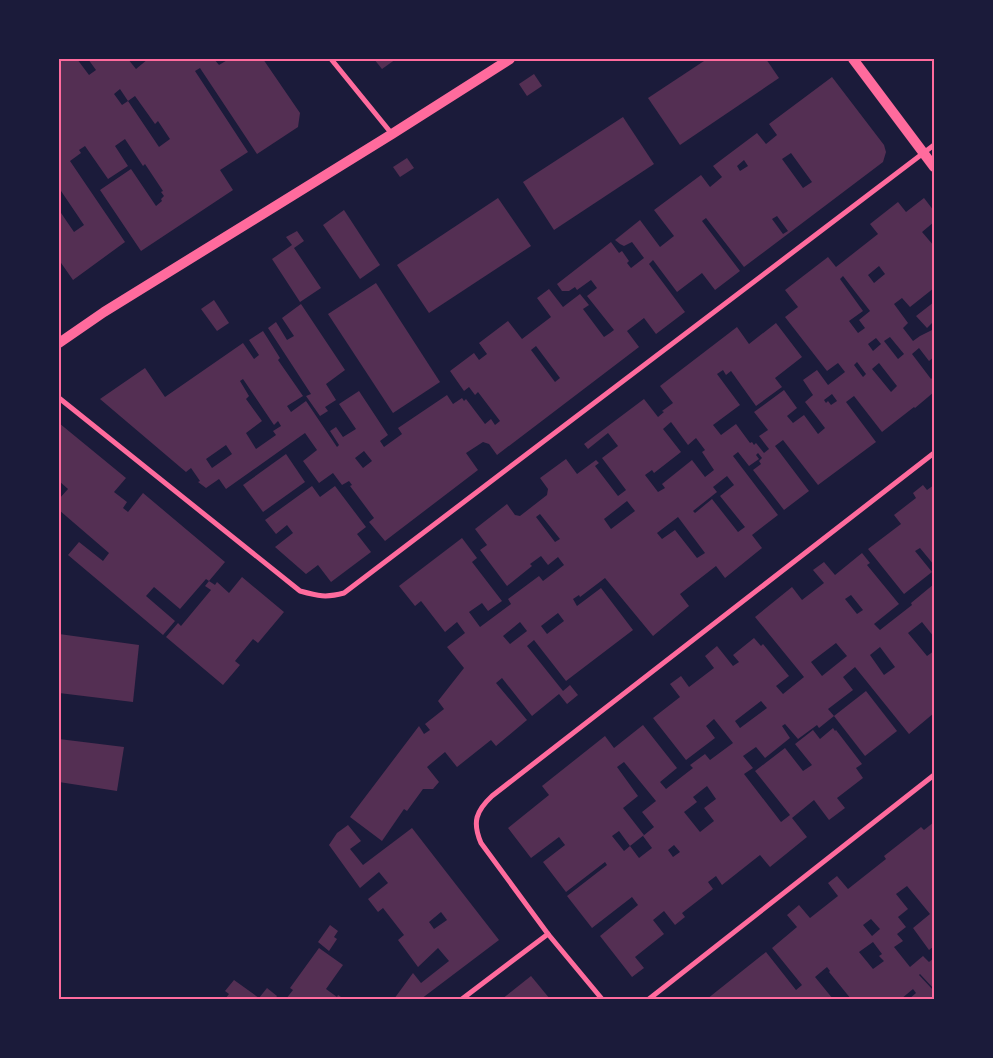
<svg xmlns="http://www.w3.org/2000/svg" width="993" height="1058" viewBox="0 0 993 1058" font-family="Karla,sans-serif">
<rect width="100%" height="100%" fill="#1b1b3a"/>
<!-- building -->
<g fill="#542f53" fill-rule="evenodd">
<path d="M59,59h18l12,16 7,-5 -8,-11h40l8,10 12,-10h66l5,6 10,-6h34l37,54 -2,14 -41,27 -57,-86 -5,3 53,81 -28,18 13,20 -92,61 -41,-61 31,-21 25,37 6,-5 -1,-2 3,-3 -3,-4 2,-1 -18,-27 -2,2 -18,-27 -10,7 13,20 -20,13 -23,-33 -6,4 2,3 -11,8 55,81 -52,38 -14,-20v-50l15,22 10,-7 -25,-37zM120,89l8,12 7,-5 20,28 3,-3 12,18 -11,8 -31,-46 -6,4 -8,-11z"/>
<polygon points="374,59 396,59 382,69"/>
<polygon points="707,59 766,59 779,78 680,145 648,98"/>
<polygon points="534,74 542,86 527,96 519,84"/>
<path d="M832,77l52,68 2,7 -3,10 -139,105 -38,-49 -4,3 38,50 -25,19 -13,-17 -25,19 -24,-32 -4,4 36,48 -29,22 -12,-16 -17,13 12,16 -142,108 -8,-11 -6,-2 -17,11 12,17 -93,71 -16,-19 5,-4 -24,-32 2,-1 -3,-4 -7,4 -9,-12 -14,10 -16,-22 14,-11 -12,-17 -79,56 -7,-10 -13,9 -8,-6 2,-1 -9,-13 -5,4 -86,-73 45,-31 20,29 78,-54 11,16 5,-4 -10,-15 14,-9 17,27 -2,2 25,36 -16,10 4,6 15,-11 31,46 2,-2 -9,-14 6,-4 7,10 13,-8 -17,-25 20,-13 29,44 -8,6 4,6 18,-13 -4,-6 49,-33 6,9 9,-6 2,3 2,-2 19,25 6,-5 4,6 5,-4 -22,-29 -3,3 -6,-8 -5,4 -14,-20 24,-18 5,7 8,-6 -8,-11 29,-22 14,18 29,-22 -14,-19 12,-9 14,18 17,-13 9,11 -6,4 21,28 6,-4 4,-3 -27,-34 10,-8 -6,-8 -14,10 -2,-3 -6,4h-7l-5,-7 54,-42 8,11 3,-2 7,10 -2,2 4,5 13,-10 -12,-16 -8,4 -4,-2 -5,-4 25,-20 20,27 14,-11 -20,-26 47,-35 9,12 12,-10 -9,-11 44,-33 9,11 11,-9 -8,-11zM791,153l21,29 -9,6 -21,-29zM744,160l4,6 -8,5 -3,-5zM777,216l11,15 -5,3 -11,-15zM536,346l24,32 -5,4 -24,-32zM243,379l31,46 4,-4 3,5 -8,5 3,4 -20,14 -10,-16 16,-12 -16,-22 3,-3 -9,-15zM226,445l6,9 -20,14 -6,-9zM364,451l8,10 -9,7 -8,-10z"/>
<polygon points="623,117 654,164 554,230 523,182"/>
<polygon points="407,158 414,168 400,177 393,167"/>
<polygon points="498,198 531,246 429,313 397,265"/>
<path d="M924,198l10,13v11l-12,10 12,14v42l-24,19 -8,-9 -8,6 14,19 -5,5 10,13 7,-5 14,-7v28l-5,4 -10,-13 -7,6 19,25 3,-3v16l-19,16 -1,-1 -32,25 -28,-36 -8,6 30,40 -58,43 -35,-45 -8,6 34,45 -25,19 -31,-40 8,-6 -2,-3 3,-3 -4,-5 -2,2 3,4 -10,7 -11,-14 -5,4 45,59 -26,20 10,13 -37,30 -9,-12 -36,28 9,12 -36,30 -48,-58 -25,19 -1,-2 -6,4 4,7 24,-18 32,42 -67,51 -32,-41 -7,6 36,45 7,-6 8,10 -11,9 -8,-10 -27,22 -30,-38 -6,5 31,37 -31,26 -5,-6 -34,27 -12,-15 -18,15 12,15 -6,7h-10l-16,22 -3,-2 -22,32 -32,-24 69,-91 5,8 6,-4 -5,-6 19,-15 -6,-8 26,-33 -17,-21 18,-14 -8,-11 -12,10 -24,-31 -6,5 -16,-20 63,-48 15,20 -5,4 30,39 -14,10 -6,-8 -13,9 11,15 31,-23 -3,-5 31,-23 4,5 21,-16 -6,-8 -10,8 -7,-9 -11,8 2,2 -25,20 -27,-36 7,-5 -12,-16 32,-25 8,11 5,1 27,-21 1,-6 -8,-11 26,-19 11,15 19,-14 3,3 -4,3 23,30 8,-6 -24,-32 16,-12 -10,-13 -20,16 -4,-5 60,-45 14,18 6,-5 -2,-1 11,-8 -13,-17 77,-59 12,17 27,-21 26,34 -27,21 7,9 -26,19 -25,-35 -5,4 -3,-5 -6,4 23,31 -27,20 8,10 15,-11 14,19 2,-1 2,3 2,-2 8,10 5,-4 -10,-13 9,-6 -14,-18 30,-22 13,18 -10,8 6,7 11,-8 14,19 7,-6 -20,-26 8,-7 -10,-15 14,-10 11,15 17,-13 -7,-9 -11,8 -42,-54 13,-10 -13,-17 43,-33 8,10 42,-33 -8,-10 28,-22 8,10zM879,266l6,8 -11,9 -6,-8zM843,276l27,35 -11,9 6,8 -7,5 -9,-12 14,-10 -23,-32zM890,337l14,17 -6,5 -14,-18zM876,338l5,6 -8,7 -5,-7zM857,362l9,12 -3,3 -9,-12zM879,363l18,23 -6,6 -19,-23zM832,394l5,7 -6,4 -3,-4 -2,2 -2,-3zM671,422l17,23 8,-7 9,12 -3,2 12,18 -9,7 -13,-17 -30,24 3,4 -7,4 -13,-17 7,-5 2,3 27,-21 -18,-23zM727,476l7,9 -14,11 25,31 -7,5 -26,-33 -17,14 -2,-2 24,-19 -4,-5zM627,501l8,10 -24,18 -7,-10zM540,514l20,25 -5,3 -19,-25zM678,517l27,36 -8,5 -22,-28 -13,9 -5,-6zM558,613l6,8 -17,13 -6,-8zM520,622l7,9 -17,13 -7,-8z"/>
<polygon points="344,210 380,265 360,279 323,225"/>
<polygon points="297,231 304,241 294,248 321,288 300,302 272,259 292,245 286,237"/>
<polygon points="376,283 440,382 393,413 328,314"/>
<polygon points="214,300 229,323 217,331 201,309"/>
<polygon points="934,302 934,326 932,323 927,328 916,316"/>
<polygon points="301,304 345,370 326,384 336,400 325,407 328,411 320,416 306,396 311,394 268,328 276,322 287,340 294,336 282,318"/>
<polygon points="59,423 126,478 114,492 127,502 123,508 128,512 143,493 225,562 209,581 215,585 217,582 229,593 242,577 284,612 258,643 253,639 235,661 240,665 223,685 166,637 178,623 181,626 211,590 205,586 209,581 206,579 180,609 154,587 146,596 175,621 163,635 68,555 79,542 103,561 109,553 59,510 59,499 68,489 59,481"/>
<polygon points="286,454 305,482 263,512 243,485"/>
<polygon points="923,485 927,490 934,485 934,565 920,548 915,551 932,572 904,594 868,549 901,524 894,515 916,498 913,493"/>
<polygon points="312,486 320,497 335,486 366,527 357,534 371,552 331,582 318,565 306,574 275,547 293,533 287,525 276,534 265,520"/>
<path d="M862,553l8,10 -3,2 32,39 -25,20 6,6 32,-25 -1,-2 23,-19v53l-12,-15 -14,11 19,23 7,-5v62l-25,21 -54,-67 -12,10 10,13 -25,19 6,7 -15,12 -2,-3 -19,14 -13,-15 -3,2 8,12 -25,20 -9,-11 -13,9 10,12 -9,6 37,48 9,-7 -35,-44 30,-23 18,23 9,-6 -17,-21 18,-14 7,9 13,-11 2,3 1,-1 26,34 -6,4 7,10 -26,20 8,10 -16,12 -15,-20 -22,18 15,19 -37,30 -10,-12 -38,30 -6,-9 -8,6 5,7 -31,24 3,4 -10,8 -11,-14 -11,9 11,14 -29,23 9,11 -12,9 -32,-41 38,-31 -6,-8 -40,31 -25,-32 40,-31 -2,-3 -39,30 -23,-30 22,-17 -6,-8 -28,21 -23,-30 41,-33 -7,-9 63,-50 9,12 29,-23 34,43 -17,14 6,7 27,-21 -3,-3 15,-11 5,6 23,-17 -19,-24 -8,7 9,12 -29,22 -33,-42 27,-21 -10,-13 11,-8 8,11 25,-19 -9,-12 12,-10 16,20 6,-4 -6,-7 21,-17 7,8 2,-2 26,32 -13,10 7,8 21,-17 -49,-60 37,-30 10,13 22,-17 -11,-13 11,-8 11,13zM851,595l12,15 -6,4 -12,-15zM836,643l11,13 -25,20 -11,-14zM880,647l15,20 -11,8 -14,-20zM761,701l6,7 -27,20 -5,-7zM624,762l32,39 -14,11 12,15 -11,9 9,12 -13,10 -9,-12 -6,5 -12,-15 7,-5 11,15 14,-11 -21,-27 15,-12 -21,-29zM707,786l9,13 -12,9 10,13 -14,11 -16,-20 13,-10 -4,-5zM674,845l6,7 -7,5 -5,-7z"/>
<polygon points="59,634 139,645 133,702 59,693"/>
<polygon points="866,691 897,731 865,756 834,716"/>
<polygon points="59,739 124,747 117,791 59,782"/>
<path d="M934,822v127l-1,-2 -4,3 -16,-22 17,-14 -23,-28 -11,8 12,15 -10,8 8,10 -9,7 6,7 -9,6 16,20 13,-11 6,6 5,-4v31l-14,-15 -1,1 15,16 -2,6 2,2h-25l7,-6 -3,-4 -12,10h-50l-22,-27 1,-1 -3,-4 -12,10 18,22h-126l59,-47 30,38 6,-5 -30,-37 25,-21 -10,-12 12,-10 11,13 28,-22 -10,-13 9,-7 11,13 38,-30 -2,-3 37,-29 3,3zM871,919l9,10 -8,7 -9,-11zM873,942l9,12 -3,2 5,5 -11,8 -14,-17z"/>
<path d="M348,825l13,16 -11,8 13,16 49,-37 87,112 -78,59h-27l19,-26 8,10 28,-22 -11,-13 -20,19 -20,-27 6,-5 -21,-27 -5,4 -10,-13 20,-16 -9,-11 -19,16 -31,-43 8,-12zM441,912l6,8 -13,9 -5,-7z"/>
<polygon points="330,925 338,931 334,937 337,939 329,951 318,942"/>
<polygon points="319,948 343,965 326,989 337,997 338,995 344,999 286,999 293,990 290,988"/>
<polygon points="531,976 550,999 502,999"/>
<polygon points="234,980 259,998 267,988 277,996 275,999 225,999 229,994 225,991"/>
</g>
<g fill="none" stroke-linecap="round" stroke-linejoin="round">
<!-- minor -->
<g stroke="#ff6b9d" stroke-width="5">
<polyline points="331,59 392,134"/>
<path d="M59,398l241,193c18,5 26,7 44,2l590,-448"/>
<polyline points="462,999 548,934"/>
<path d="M602,999l-54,-65 -67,-91c-9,-21 -5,-32 11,-47l442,-343"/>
<polyline points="649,999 934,775"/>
</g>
<!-- secondary -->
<g stroke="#ff6b9d" stroke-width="10">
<polyline points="853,59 934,167"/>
<polyline points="59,343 104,312 392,134 510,59"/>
</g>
</g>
<!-- border -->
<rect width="993" height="1058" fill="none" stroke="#1b1b3a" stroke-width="120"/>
<rect x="60" y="60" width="873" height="938" fill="none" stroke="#ff6b9d" stroke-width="2"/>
</svg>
